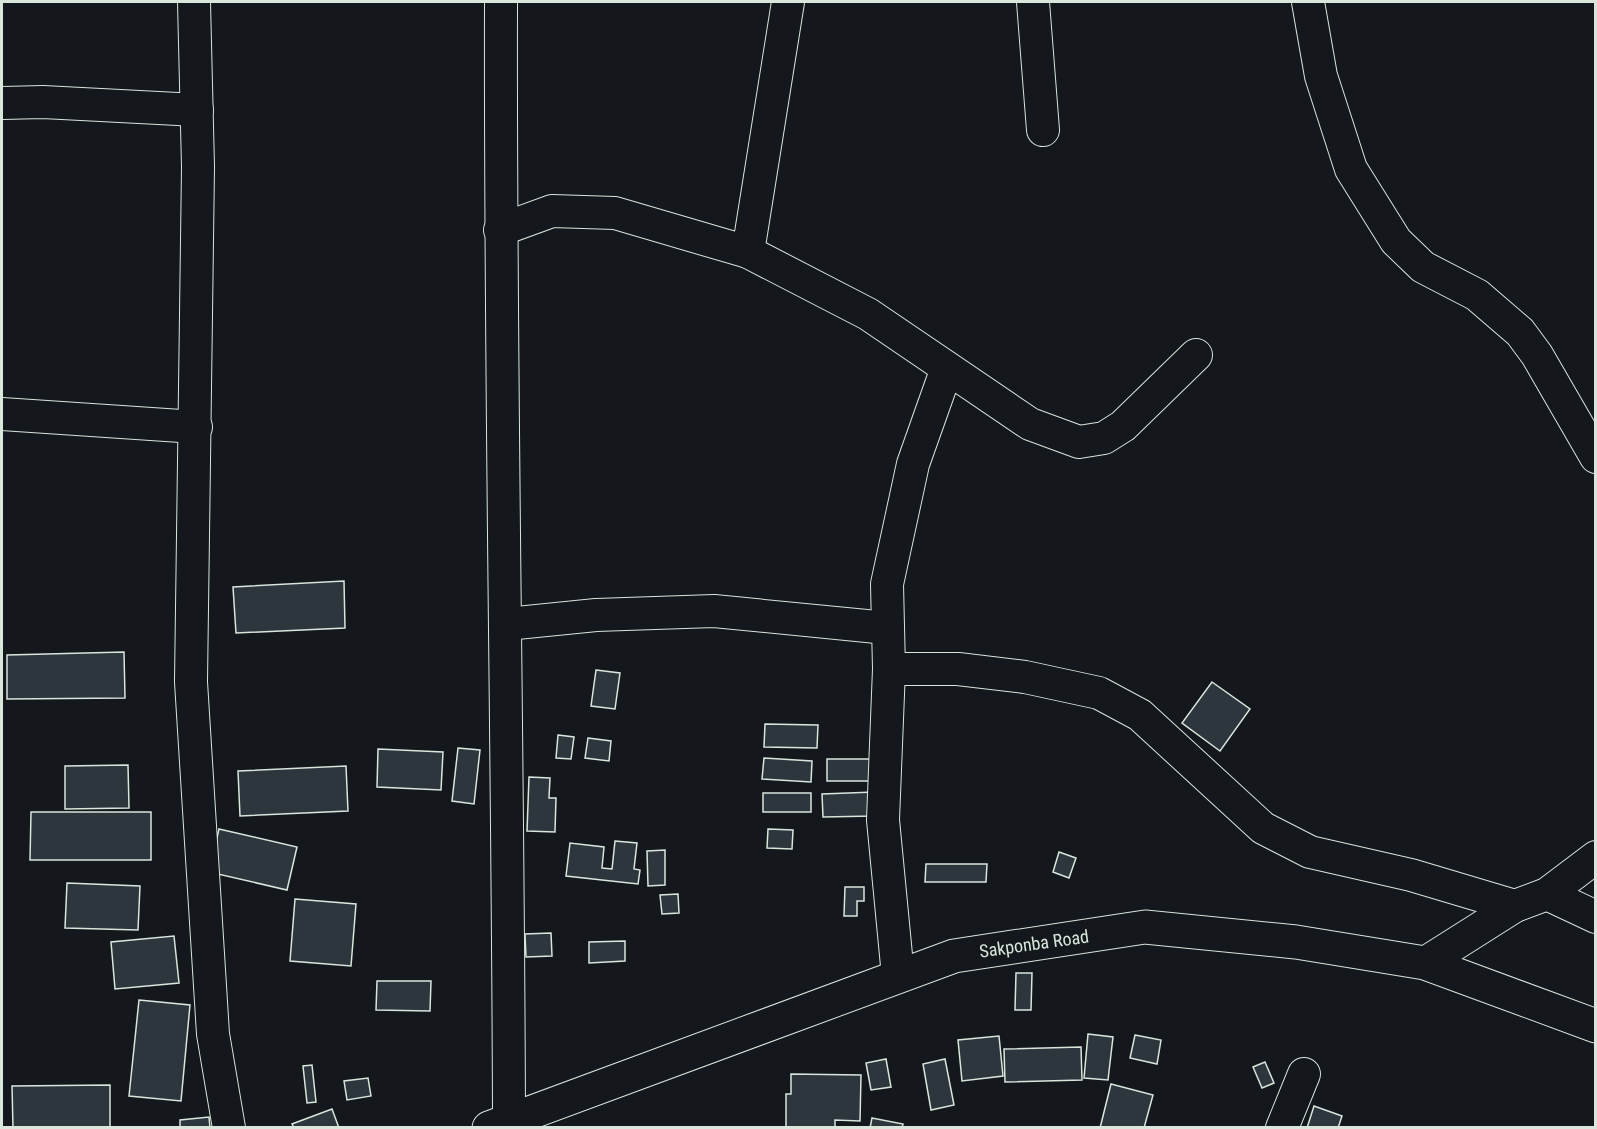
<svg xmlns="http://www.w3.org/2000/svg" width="1597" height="1129" viewBox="0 0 1597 1129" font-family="'Roboto Condensed',sans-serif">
<rect width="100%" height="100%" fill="#14181c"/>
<!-- building -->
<g fill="#2c363c" stroke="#d8e6dc" stroke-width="1.5">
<polygon points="344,581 345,628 236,633 233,587"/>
<polygon points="124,652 125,698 7,699 7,655"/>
<polygon points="596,670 620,673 615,709 591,706"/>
<polygon points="1212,682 1250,709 1220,751 1182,723"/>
<polygon points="765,724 818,725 817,748 764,747"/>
<polygon points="558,735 574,737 571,759 556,758"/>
<polygon points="588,738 611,741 609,761 585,758"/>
<polygon points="458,748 480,750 474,804 452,801"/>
<polygon points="378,749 443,752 441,790 377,787"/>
<polygon points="764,758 812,761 811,782 762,779"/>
<polygon points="827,759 880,759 879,781 827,781"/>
<polygon points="128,765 129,808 65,809 65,766"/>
<polygon points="346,766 348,811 240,816 238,771"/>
<polygon points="529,777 550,778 549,798 556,798 555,832 527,831"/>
<polygon points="874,792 874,816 823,817 822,794"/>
<rect x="763" y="793" width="48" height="19"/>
<polygon points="31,812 151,812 151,860 30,860"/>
<polygon points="219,829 297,847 287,890 209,872"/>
<polygon points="768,829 793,830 792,849 767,848"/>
<polygon points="615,841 637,843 634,869 640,870 638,884 566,876 570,843 604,847 602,868 612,869"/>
<polygon points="665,850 665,885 648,886 647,851"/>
<polygon points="1059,852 1076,858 1069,878 1053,872"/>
<polygon points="926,864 987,864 986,882 925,882"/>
<polygon points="67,883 140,886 138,930 65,928"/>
<polygon points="845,887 864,887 864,901 857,901 857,916 844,916"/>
<polygon points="678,894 679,913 662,914 660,895"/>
<polygon points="295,899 356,904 351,966 290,961"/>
<polygon points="551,933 552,956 526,957 525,934"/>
<polygon points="174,936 179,983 115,989 111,942"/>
<polygon points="625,941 625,961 589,963 589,942"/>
<polygon points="1016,973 1032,973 1031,1010 1015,1010"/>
<polygon points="377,981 431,981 430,1011 376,1010"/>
<polygon points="139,1000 190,1005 181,1101 129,1096"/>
<polygon points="1088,1034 1113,1037 1108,1080 1084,1078"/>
<polygon points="1135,1035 1161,1040 1157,1064 1130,1058"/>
<polygon points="999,1036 1003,1076 962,1081 958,1040"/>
<polygon points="1081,1047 1082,1080 1005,1082 1004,1049"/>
<polygon points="886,1059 891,1087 871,1090 866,1063"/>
<polygon points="945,1059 954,1105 931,1110 923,1064"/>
<polygon points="1265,1062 1274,1083 1262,1088 1253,1067"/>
<polygon points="312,1065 316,1102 307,1103 303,1066"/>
<polygon points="791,1074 861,1075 860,1121 835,1120 835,1128 786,1128 786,1094 791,1094"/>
<polygon points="368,1078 371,1096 347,1100 344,1081"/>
<polygon points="1111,1084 1153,1095 1144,1128 1100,1128"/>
<polygon points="110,1085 110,1128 13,1128 12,1086"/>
<polygon points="1314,1106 1342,1116 1338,1128 1307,1128"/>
<polygon points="332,1109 339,1128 294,1128 292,1124"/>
<polygon points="209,1117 210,1128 180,1128 180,1120"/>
<polygon points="872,1118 903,1124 902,1128 870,1128"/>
</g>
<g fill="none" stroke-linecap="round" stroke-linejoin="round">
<defs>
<g id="minor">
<polyline points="194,2 198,167 191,682 213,1034 229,1128"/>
<path d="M501,2c-1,372 7,745 8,1117"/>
<polyline points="1033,2 1043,130"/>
<polyline points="1308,2 1321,76 1351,169 1396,241 1423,267 1477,295 1520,332 1537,355 1596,457"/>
<polyline points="2,103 43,102 197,110"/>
<polyline points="500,230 552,211 615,213 748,252 868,314 1030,424 1079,442 1104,438 1123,426 1196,355"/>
<polyline points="748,252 788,2"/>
<polyline points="2,414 196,427"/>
<polyline points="506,624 596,615 714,611 887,628"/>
<polyline points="889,669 958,669 1025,677 1099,693 1140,715 1263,828 1310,852 1411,875 1515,906"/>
<polyline points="1547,894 1596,917"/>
<polyline points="1425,963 1515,906 1547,894 1596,857"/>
<polyline points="898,976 883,820 889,669 887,584 913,464 947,368"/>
<polyline points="1282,1128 1304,1074"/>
</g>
<polyline id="major" points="489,1128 954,956 1145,927 1296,942 1425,963 1596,1026"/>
</defs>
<!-- minor casing -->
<use href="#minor" stroke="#d8e6dc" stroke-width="34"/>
<!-- major casing -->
<use href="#major" stroke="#d8e6dc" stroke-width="35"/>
<!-- minor -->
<use href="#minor" stroke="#14181c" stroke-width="32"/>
<!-- major -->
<use href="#major" stroke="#14181c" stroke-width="33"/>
</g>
<g text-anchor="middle" stroke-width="4.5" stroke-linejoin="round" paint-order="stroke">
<!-- street labels -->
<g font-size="18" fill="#d8e6dc" stroke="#14181c">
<text transform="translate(1034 944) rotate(-8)" y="6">Sakponba Road</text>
</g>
</g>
<!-- border -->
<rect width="1597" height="1129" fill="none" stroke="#d8e6dc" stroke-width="6"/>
</svg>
